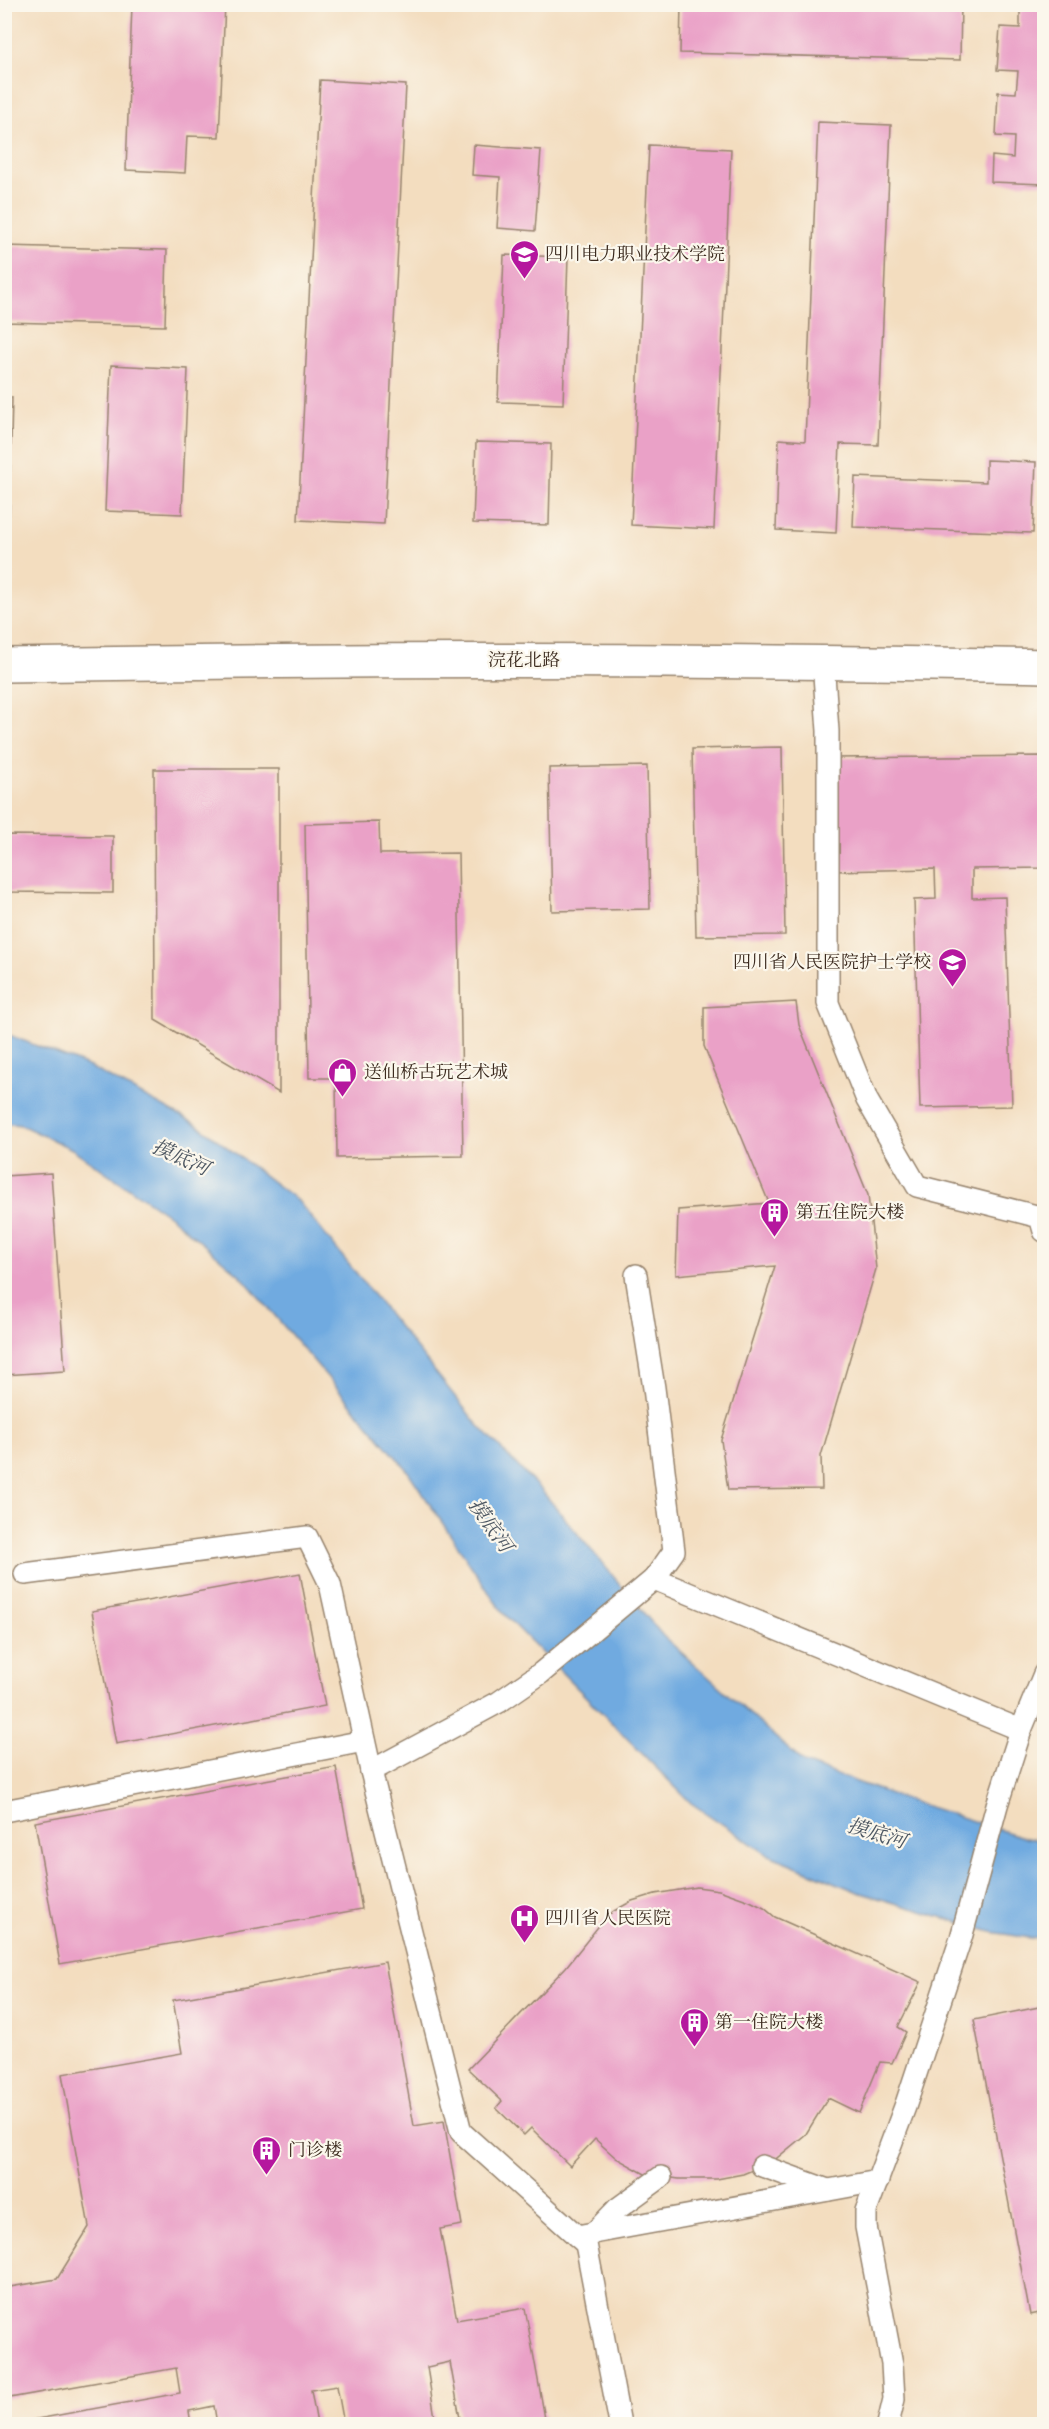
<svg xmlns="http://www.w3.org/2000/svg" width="1049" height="2429" viewBox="0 0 1049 2429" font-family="'IM FELL English','Noto Serif SC',serif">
<rect width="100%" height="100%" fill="#fbf7ec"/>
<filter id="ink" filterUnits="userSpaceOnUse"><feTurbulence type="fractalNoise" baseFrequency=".0167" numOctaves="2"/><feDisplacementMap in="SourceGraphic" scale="12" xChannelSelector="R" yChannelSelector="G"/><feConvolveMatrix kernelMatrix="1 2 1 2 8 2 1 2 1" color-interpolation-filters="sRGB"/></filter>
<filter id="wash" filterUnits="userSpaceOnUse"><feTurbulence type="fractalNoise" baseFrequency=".008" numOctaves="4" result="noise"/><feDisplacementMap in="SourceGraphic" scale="24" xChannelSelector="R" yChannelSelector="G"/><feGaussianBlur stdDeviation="1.35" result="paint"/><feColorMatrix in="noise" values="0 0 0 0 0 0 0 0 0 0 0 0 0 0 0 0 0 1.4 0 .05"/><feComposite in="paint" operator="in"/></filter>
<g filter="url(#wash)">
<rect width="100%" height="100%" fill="#f3ddbf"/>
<!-- water -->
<polygon fill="#6faae0" stroke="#556a7f" stroke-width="1.5" points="4,1033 90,1067 199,1126 298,1201 477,1424 542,1491 663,1636 804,1763 904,1799 1026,1838 1044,1841 1044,1940 991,1932 858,1892 767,1854 691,1803 502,1612 407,1470 241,1276 171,1217 72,1149 21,1125 5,1123"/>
<g id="blocks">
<!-- building -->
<g fill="#eaa1c7">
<polygon points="132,4 225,4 219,137 187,136 185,173 126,170"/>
<polygon points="681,4 961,4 960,60 680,53"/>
<polygon points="999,4 1044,4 1044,184 991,182 992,156 1013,158 1014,137 996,136 998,92 1016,93 1018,71 997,70 1000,27 1020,28 1020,9 999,8"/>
<polygon points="320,80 406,85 384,524 298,520"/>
<polygon points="818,122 891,125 878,445 840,444 836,533 776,530 779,439 805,441"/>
<polygon points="474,145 541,150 535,231 497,228 500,177 472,175"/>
<polygon points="649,145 731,149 714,529 631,525"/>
<polygon points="4,246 167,250 165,326 4,322"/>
<polygon points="504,255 568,257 563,404 498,402"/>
<polygon points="111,365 188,369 182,514 105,511"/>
<polygon points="4,397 12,397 9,529 4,529"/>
<polygon points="476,442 551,444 549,525 473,523"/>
<polygon points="986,460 1036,462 1033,533 853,527 855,477 986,482"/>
<polygon points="782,747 785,935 696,936 692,749"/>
<polygon points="1044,756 1044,868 972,869 972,898 1005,897 1012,1106 920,1108 914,900 936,899 935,869 833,871 831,758"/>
<polygon points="647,766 650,909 552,911 549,768"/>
<polygon points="154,769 279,769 279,1093 155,1020"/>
<polygon points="379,822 380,854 458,853 463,1156 337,1158 336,1078 309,1078 305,824"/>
<polygon points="4,835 113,836 113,893 4,892"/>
<polygon points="796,1002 799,1025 868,1195 876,1269 821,1456 822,1489 728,1490 721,1440 775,1266 676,1275 678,1210 769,1203 704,1046 704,1007"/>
<polygon points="51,1173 65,1371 4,1375 4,1176"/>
<polygon points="300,1573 325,1706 116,1744 92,1611"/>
<polygon points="336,1767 362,1909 60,1964 35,1822"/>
<polygon points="697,1887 719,1890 750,1901 764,1908 775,1917 921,1982 898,2027 906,2032 892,2063 880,2062 859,2113 828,2098 806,2134 772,2162 743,2174 717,2179 679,2179 645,2174 616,2158 595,2139 570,2166 531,2128 524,2135 496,2108 502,2101 468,2069 566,1967 605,1918 614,1911 632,1901 655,1894"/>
<polygon points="385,1962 414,2126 444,2121 462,2225 440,2229 457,2320 525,2308 546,2424 461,2424 450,2362 427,2367 436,2424 344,2424 337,2386 311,2390 317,2424 217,2424 214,2406 189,2411 191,2424 10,2424 180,2393 176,2368 4,2399 4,2288 57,2279 89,2227 62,2074 182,2053 173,2000"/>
<polygon points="1044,2006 1044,2312 1030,2315 974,2020"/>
</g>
</g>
</g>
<g filter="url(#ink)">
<use href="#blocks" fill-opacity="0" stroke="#97846e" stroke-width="1.5"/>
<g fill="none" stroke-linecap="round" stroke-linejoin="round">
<defs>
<g id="service">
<polyline points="823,661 828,731 828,1003 867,1100 917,1186 1040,1217 1044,1231"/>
<polyline points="25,1574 307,1537 330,1584 371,1771 461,2132 586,2244 620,2424"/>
<polyline points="654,1579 1021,1730"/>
<polyline points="371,1771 499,1702 541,1673 654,1579 674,1551 654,1388 636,1275"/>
<polyline points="4,1811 364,1741"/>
<polyline points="762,2166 828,2190"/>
<polyline points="594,2233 617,2209 661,2177"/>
<polyline points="577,2236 878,2181"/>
<polyline points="888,2424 894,2399 892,2364 866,2227 866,2211 906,2104 961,1938 997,1805 1021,1730 1044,1674"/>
</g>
<path id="tertiary" d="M4,665c347,-6 694,-6 1040,1"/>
</defs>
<!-- service casing -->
<use href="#service" stroke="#97846e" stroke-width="24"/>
<!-- tertiary casing -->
<use href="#tertiary" stroke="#97846e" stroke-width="36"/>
<!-- service -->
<use href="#service" stroke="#fff" stroke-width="21"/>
<!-- tertiary -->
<use href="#tertiary" stroke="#fff" stroke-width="33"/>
</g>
</g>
<!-- icons -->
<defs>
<symbol id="university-pin" viewBox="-11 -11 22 30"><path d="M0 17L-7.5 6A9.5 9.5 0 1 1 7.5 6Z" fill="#b5179e" stroke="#fbf7ec"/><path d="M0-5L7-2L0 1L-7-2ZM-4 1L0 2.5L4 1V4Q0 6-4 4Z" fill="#fff"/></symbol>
<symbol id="school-pin" viewBox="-11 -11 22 30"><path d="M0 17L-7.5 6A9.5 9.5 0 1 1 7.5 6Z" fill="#b5179e" stroke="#fbf7ec"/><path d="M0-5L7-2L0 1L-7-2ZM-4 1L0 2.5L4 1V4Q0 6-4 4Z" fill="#fff"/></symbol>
<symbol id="shop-pin" viewBox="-11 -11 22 30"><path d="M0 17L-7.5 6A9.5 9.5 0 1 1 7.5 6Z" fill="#b5179e" stroke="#fbf7ec"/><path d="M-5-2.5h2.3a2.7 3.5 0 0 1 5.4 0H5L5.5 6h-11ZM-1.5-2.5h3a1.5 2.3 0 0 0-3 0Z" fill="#fff"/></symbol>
<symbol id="building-pin" viewBox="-11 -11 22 30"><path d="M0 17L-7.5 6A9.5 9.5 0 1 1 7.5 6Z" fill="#b5179e" stroke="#fbf7ec"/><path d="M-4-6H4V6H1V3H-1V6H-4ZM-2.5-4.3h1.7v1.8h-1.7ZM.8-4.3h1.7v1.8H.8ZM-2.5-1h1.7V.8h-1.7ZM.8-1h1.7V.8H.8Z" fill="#fff"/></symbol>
<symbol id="hospital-pin" viewBox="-11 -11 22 30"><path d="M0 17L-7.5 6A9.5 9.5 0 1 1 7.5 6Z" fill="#b5179e" stroke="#fbf7ec"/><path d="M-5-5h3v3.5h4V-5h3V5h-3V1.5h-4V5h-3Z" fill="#fff"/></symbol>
</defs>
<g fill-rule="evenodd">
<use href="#university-pin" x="508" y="238" width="33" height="45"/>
<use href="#school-pin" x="936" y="946" width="33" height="45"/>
<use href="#shop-pin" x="326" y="1056" width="33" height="45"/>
<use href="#building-pin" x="758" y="1196" width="33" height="45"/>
<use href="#hospital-pin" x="508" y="1902" width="33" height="45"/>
<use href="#building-pin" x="678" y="2006" width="33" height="45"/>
<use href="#building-pin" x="250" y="2134" width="33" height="45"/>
</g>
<g text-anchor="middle" stroke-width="4.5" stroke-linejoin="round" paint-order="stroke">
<!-- poi labels -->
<g font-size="18" fill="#3b2a1e" stroke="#fbf7ec" text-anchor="start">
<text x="545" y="260">四川电力职业技术学院</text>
<text x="931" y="968" text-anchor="end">四川省人民医院护士学校</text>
<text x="364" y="1078">送仙桥古玩艺术城</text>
<text x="796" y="1218">第五住院大楼</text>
<text x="545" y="1924">四川省人民医院</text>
<text x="715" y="2028">第一住院大楼</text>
<text x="288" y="2156">门诊楼</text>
</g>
<!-- street labels -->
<g font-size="18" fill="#3b2a1e" stroke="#fbf7ec">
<text x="524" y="666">浣花北路</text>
</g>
<!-- water labels -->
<g font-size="20" font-style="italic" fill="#4d5762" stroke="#fbf7ec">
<text transform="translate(181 1157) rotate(24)" y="7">摸底河</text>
<text transform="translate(491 1525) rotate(55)" y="7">摸底河</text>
<text transform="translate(877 1833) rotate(17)" y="7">摸底河</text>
</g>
</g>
<!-- margin -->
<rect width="1049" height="2429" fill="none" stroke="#fbf7ec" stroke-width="24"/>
</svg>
